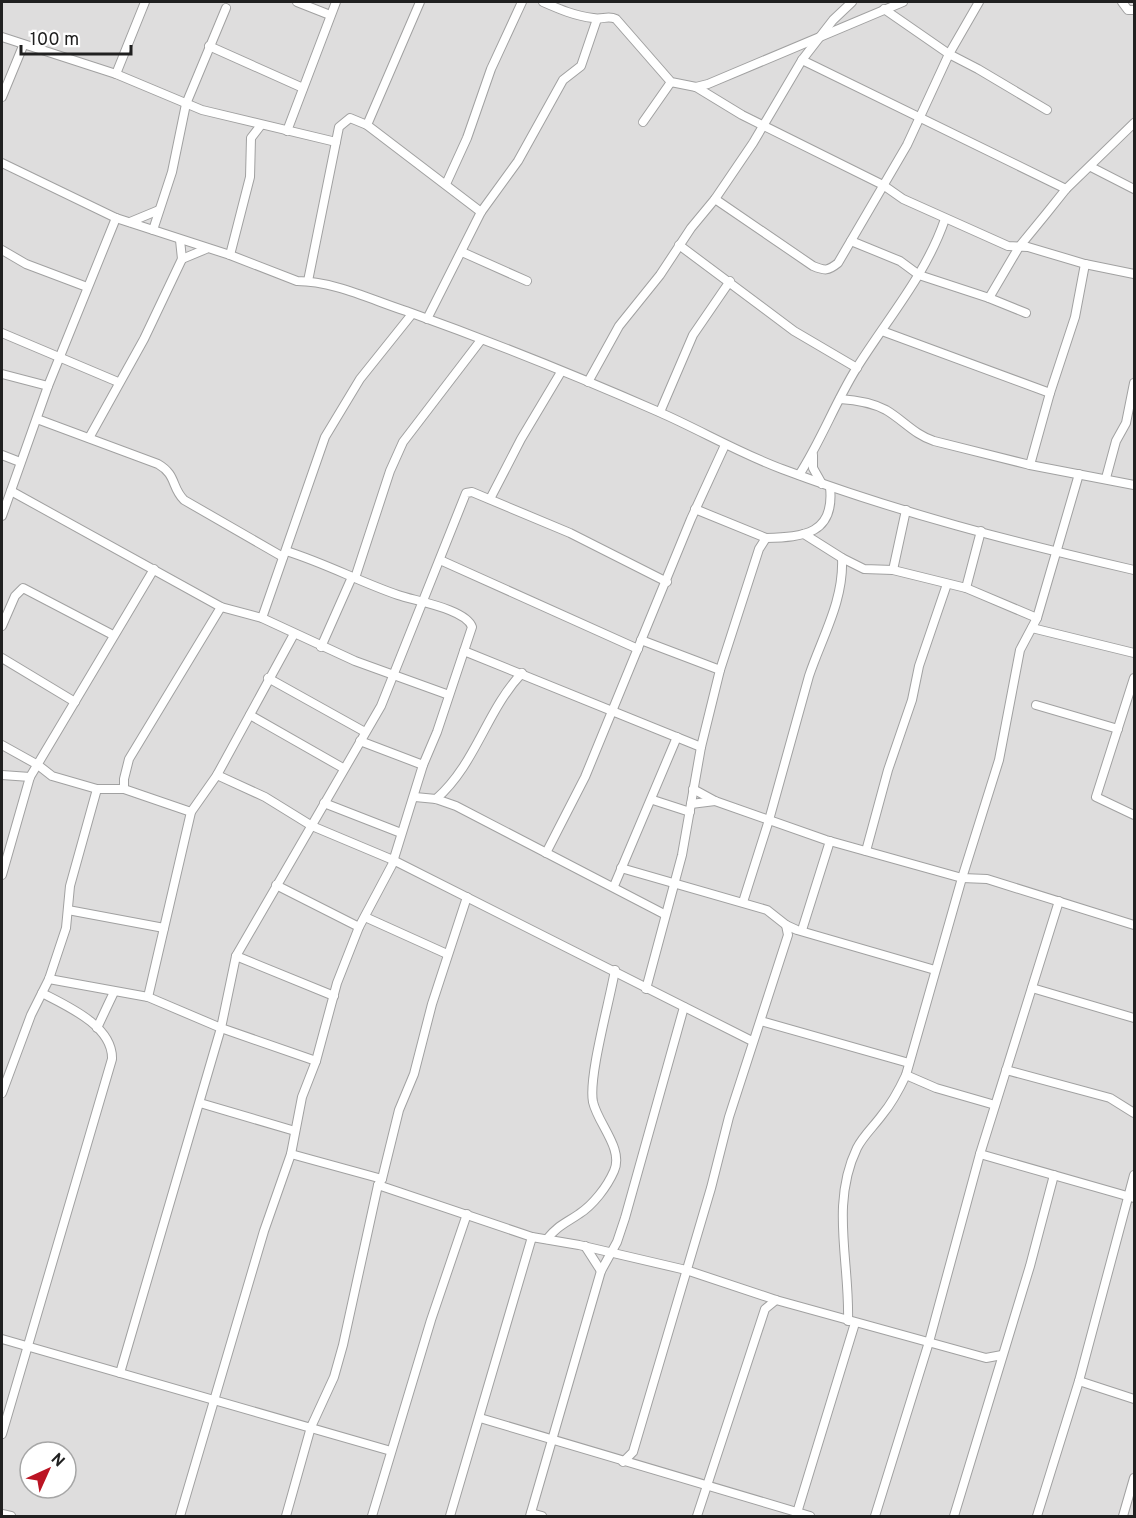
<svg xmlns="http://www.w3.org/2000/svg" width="1136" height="1518" viewBox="0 0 1136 1518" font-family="Overpass,sans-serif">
<rect width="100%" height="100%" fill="#efece7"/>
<!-- residential -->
<path fill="#dedddd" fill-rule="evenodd" d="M2,2h1132v1514h-1132zM30,1452h36v36h-36z"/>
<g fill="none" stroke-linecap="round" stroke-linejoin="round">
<defs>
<g id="minor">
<polyline points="297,2 330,15"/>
<path d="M543,2c16,7 32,14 50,16 9,2 15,-3 23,1l55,63 25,5 46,28 141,70 20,14 105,47 20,1 57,17 49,10"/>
<polyline points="1122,2 1128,10 1134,10"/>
<polyline points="884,9 949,54 978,69 1047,110"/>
<polyline points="2,37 116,74 202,110 336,142"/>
<polyline points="209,46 303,88"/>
<polyline points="802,60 1066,189"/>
<polyline points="116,74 145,2"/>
<polyline points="696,87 708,84 903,2"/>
<polyline points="2,97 23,46"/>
<polyline points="643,122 671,82"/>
<polyline points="367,125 420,2"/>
<polyline points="287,131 336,2"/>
<path d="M2,163l114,55 114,37 67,26c36,0 75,19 109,30 84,30 171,65 253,101 41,18 80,41 123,57 114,43 234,74 352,101"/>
<polyline points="1091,167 1134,189"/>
<polyline points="446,184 467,138 491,69 522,2"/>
<path d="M715,199l98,67c12,5 15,5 25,-3l69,-118 42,-91 30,-52"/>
<polyline points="130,222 159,210"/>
<polyline points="153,230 172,172 186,104 226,8"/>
<polyline points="851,241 900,261 919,275 989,298 1019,247 1046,214 1066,189 1134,123"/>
<polyline points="679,245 794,331 857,368"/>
<polyline points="2,250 26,264 87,287"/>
<polyline points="462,252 527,281"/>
<polyline points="230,255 250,177 251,138 261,125"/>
<polyline points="182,259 206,249"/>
<polyline points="308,281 339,127 350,118 367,125 481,212"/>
<polyline points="989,298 1026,313"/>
<polyline points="427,319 481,212 518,161 563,80 581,66 597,19"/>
<polyline points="882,331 1050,393"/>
<polyline points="2,333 118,382"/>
<polyline points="2,374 48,386"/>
<polyline points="588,382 619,326 660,275 691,228 715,199 753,143 802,60 833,20 852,2"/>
<path d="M840,399c16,1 31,3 46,11 17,10 29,25 48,31l96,24 104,20"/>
<polyline points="660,412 693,335 730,281"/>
<path d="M37,419l121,45c19,11 13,23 26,36l99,57"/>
<polyline points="89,438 144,339 182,259 180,240"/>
<polyline points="2,455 20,462"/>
<polyline points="813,455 813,468 822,484"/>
<polyline points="1030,465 1050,393 1075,317 1085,264"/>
<path d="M799,475c22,-34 36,-72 57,-106 31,-50 70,-94 89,-150"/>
<polyline points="1106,478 1116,441 1126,423 1134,383"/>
<polyline points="11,491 221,607 262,618 355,661 449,695"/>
<polyline points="490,499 521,439 561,372"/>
<polyline points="2,516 48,386 116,218"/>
<polyline points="804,534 842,558"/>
<path d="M766,538c38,-1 69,-4 64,-51"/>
<polyline points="440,560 638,649"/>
<polyline points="893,570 906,510"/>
<polyline points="355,578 390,471 403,442 481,340"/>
<polyline points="966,588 981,531"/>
<polyline points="262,618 325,437 360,379 412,314"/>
<polyline points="2,626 15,596 23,588 113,635"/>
<polyline points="1032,628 1134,653"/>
<polyline points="641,640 720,670"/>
<polyline points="321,647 352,577"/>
<polyline points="464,651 701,747"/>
<polyline points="2,658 75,702"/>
<polyline points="268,678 365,732"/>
<polyline points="1134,678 1096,797 1134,815"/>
<polyline points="1036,705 1118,729"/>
<polyline points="250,715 343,768"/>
<polyline points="360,741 423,765"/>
<polyline points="2,745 38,765 52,776 97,789 124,789 191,812"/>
<polyline points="2,775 30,777"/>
<polyline points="217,775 265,797 312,826 393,860 752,1041"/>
<polyline points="124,789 124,779 129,759 221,607"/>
<polyline points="693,789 715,801 826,840 962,878 987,879 1134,925"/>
<polyline points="415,797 436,799 456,806 664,914"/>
<path d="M436,799c40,-35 50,-88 86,-126"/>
<polyline points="653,800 690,812"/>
<polyline points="324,803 401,833"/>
<polyline points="691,804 715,801"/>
<polyline points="866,851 888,770 912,700 919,666 947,584"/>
<polyline points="546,853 585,777 691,519 725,445"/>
<polyline points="621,868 767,910 786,925 797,930 935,970"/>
<polyline points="2,875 30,777 154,569"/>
<polyline points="276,885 359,927"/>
<polyline points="614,886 677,737"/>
<path d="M743,902l26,-82 40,-144c13,-39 35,-75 33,-118l22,11 29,1 73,18 71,30"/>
<polyline points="68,910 164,928"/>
<polyline points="365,917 447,954"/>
<polyline points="802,930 830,841"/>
<polyline points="236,956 334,996"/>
<polyline points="49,979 148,997 221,1028 316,1061"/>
<polyline points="1032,988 1134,1018"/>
<polyline points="646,989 682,855 701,747 720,670 759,549 766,538 695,509"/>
<polyline points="148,997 191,812 217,775 294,634"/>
<polyline points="761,1021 909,1063"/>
<polyline points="97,1028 114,992"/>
<polyline points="1006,1070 1110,1098 1134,1113"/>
<polyline points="906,1075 936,1088 995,1105"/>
<polyline points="2,1093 31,1015 49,979 66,928 70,886 97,789"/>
<polyline points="200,1103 295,1131"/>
<polyline points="291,1154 382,1179"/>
<polyline points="980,1154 1134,1198"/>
<polyline points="378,1185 532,1237 579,1245 686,1270 776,1300 986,1358 1002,1355"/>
<path d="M547,1239c10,-13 19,-16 32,-25 14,-9 28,-27 35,-43 10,-22 -16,-47 -21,-69 -5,-25 17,-102 22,-132"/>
<polyline points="585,1246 601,1271"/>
<path d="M848,1321c2,-59 -18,-117 9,-173 6,-12 17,-22 25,-33 10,-12 17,-25 24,-40l56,-197 37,-118 21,-110 17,-32 42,-144"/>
<polyline points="2,1339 391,1451"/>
<polyline points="120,1373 221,1028 236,956 381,706 466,493 472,492 570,533 667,582"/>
<polyline points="1079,1381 1134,1399"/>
<polyline points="480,1418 810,1516"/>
<path d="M2,1434l110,-375c1,-33 -45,-53 -70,-66"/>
<polyline points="623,1462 633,1452 711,1188 729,1117 788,935 786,925"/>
<polyline points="531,1513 542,1516"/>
<polyline points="2,1514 11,1516"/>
<path d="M180,1516l84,-285 27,-77 11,-57 14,-36 21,-78 22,-56 33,-62 31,-100 14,-33 35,-105c-6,-18 -57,-26 -74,-32 -38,-13 -73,-32 -112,-44"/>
<polyline points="286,1516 311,1427 334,1377 343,1345 378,1185 382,1179 399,1110 414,1074 432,1004 467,897"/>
<polyline points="372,1516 431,1320 467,1214"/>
<polyline points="450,1516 532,1237"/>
<polyline points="530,1516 601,1271 617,1242 625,1218 684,1007"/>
<polyline points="697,1516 765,1309 776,1300"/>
<polyline points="796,1516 855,1323"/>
<polyline points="875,1516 929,1342 980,1154 1059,901"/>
<polyline points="954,1516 1030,1266 1054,1175"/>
<polyline points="1037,1516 1079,1381 1134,1175"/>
<polyline points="1123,1516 1134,1478"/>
</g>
</defs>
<!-- minor casing -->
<use href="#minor" stroke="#a1a1a1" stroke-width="10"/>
<!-- minor -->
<use href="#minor" stroke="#fff" stroke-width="8"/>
</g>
<!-- border -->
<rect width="1136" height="1518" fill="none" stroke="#202020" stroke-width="6"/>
<!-- north arrow -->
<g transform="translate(48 1470) rotate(45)"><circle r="28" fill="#ffffff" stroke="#a6a6a6" stroke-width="1.5"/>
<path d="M0-4.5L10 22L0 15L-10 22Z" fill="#bb1423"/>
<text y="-9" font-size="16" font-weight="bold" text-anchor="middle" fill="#202020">N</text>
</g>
<!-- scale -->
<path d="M21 45v9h110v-9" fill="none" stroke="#202020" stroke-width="3"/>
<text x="30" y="45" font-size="18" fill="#202020" stroke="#ffffff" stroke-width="4.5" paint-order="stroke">100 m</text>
</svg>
